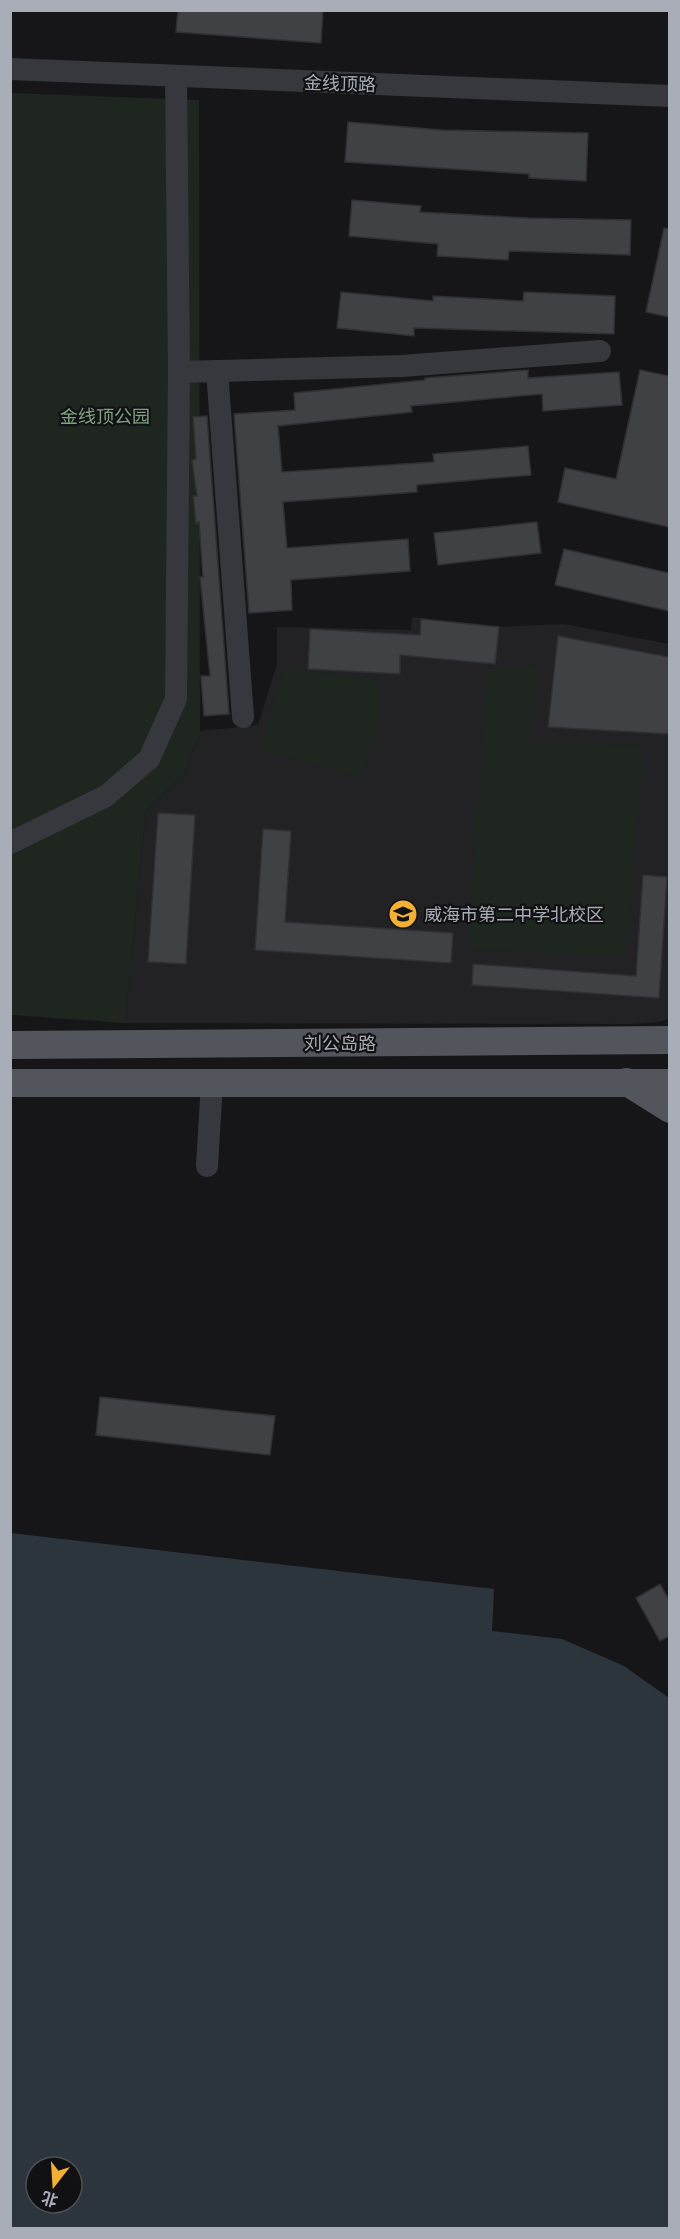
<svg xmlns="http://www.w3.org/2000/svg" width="680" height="2239" viewBox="0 0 680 2239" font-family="Manrope,'Noto Sans SC',sans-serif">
<rect width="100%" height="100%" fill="#161618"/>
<path fill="#222225" d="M412 617 499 627 564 624 669 644V1018L660 1022 633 1024 125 1023 146 810 183 776 200 731 258 725 277 664V627L411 630Z"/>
<path fill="#1e261f" d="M10 93 199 100 200 731 183 776 146 810 125 1023 11 1015Z
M538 666 527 742 644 746 625 957 468 949 487 670Z
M287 669 376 678C390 707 369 748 361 778L260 750 281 676Z"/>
<path fill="#2c353c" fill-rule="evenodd" d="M11 1533 494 1589 492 1631 562 1639 624 1666 669 1698V2228H11ZM36 2167H72V2203H36Z"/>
<path fill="#404145" stroke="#303034" stroke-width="1.5" d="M178 10H323L321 43 176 32Z
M348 122 441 130 588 133 586 181 529 178V174L345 162Z
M352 200 421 206 420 212 528 218 631 220 630 255 509 251 508 260 437 256 438 244 349 236Z
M664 228 669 229V317L646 312Z
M341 292 433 301V296L523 301 524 292 615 296 614 334 414 328V336L337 328Z
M528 370V378L619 372 622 405 543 411 542 394 411 406 412 412 278 426 282 472 434 462 433 454 528 446 531 475 417 485V492L283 502 287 548 408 539 410 571 291 580 292 610 249 613 234 414 295 410 294 393 425 380V378Z
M640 370 669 376V527L558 502 565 468 616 479Z
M207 416 229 714 204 716 201 676H210L200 577H203L199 522 196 523 193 496H197L192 460 196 459 193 417Z
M537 522 541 553 438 565 434 533Z
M564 549 669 573V611L555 585Z
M421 619 499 627 495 664 400 655V674L308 669 310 629 420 635Z
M558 636 669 657V734L548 727Z
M158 813 195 815 186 964 148 962Z
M263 829 291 831 285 922 453 933 451 963 255 950Z
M643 875 667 877 659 998 472 985 473 964 636 976Z
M100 1397 275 1416 270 1455 96 1435Z
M660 1584 669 1600V1636L660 1641 636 1598Z"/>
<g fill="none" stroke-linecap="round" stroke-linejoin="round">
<path stroke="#37383d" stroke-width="22" d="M10 69 670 96
M217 371 243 717
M179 372 402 366 600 351
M10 843 106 796 149 759 176 699 179 372 176 76
M207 1166 212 1082"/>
<path stroke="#53555c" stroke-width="28" d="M10 1045 670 1040
M627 1082 670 1109
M10 1083H670"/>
</g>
<defs>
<g id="school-disc" transform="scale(1.5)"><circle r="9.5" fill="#f2b134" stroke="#111113"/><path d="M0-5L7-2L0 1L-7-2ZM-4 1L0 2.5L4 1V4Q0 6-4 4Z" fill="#111"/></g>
</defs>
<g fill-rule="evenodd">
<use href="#school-disc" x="403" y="914"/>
</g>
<g text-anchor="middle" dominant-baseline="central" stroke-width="4.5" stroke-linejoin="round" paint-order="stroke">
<g font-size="18" fill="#a8adb8" stroke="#111113">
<text transform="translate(340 83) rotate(2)">金线顶路</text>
<text x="340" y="1043">刘公岛路</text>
</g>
<g font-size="18" fill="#7fa381" stroke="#111113">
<text x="105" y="416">金线顶公园</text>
</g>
<g font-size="18" fill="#a8adb8" stroke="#111113" text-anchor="start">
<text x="424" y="914">威海市第二中学北校区</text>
</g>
</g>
<rect width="680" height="2239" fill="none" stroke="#a8adb8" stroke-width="24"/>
<g transform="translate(54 2185) rotate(197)"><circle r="28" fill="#111113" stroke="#4d4f55" stroke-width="1.5"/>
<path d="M0-4.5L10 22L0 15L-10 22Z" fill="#f2b134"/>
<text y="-9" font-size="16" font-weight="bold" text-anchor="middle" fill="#a8adb8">北</text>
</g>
</svg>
